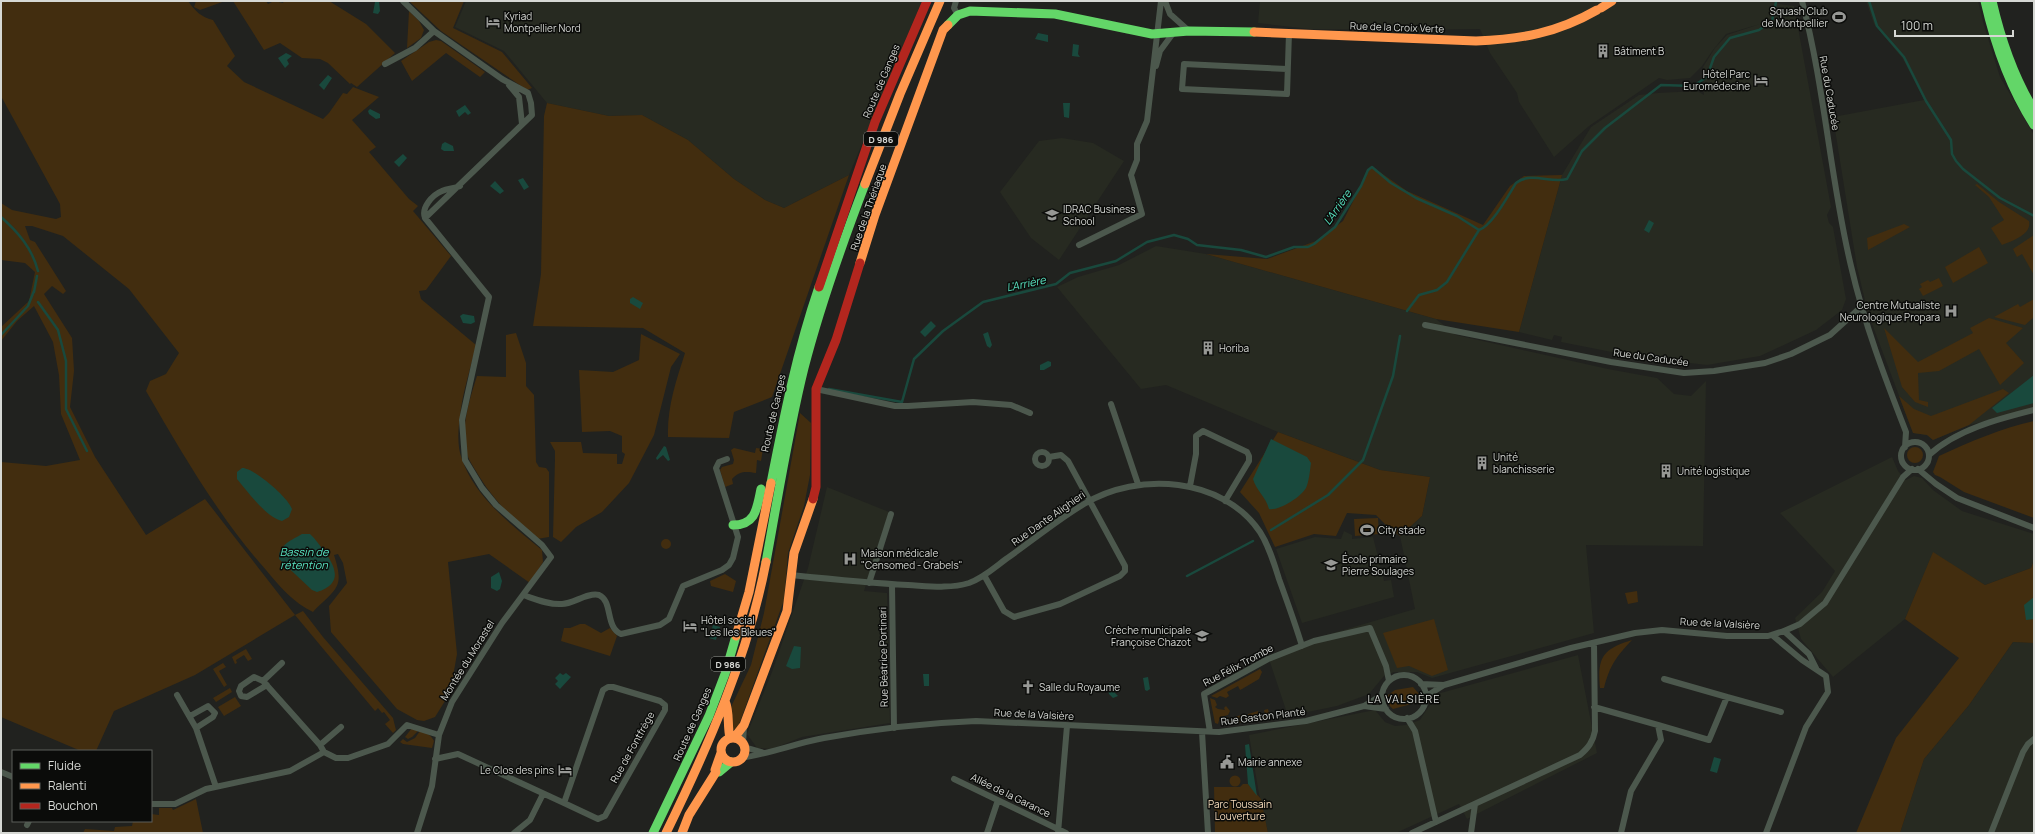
<svg xmlns="http://www.w3.org/2000/svg" width="2035" height="834" viewBox="0 0 2035 834" font-family="Manrope,sans-serif">
<rect width="100%" height="100%" fill="#21221f"/>
<path fill="#272a21" d="M466 1H922L849 175 784 208 765 200 734 179 688 140 642 115 609 116 547 103 504 51 455 27Z
M1260 1H1773L1779 4 1794 6 1831 207 1827 215 1829 223 1833 227 1846 299 1842 310 1816 330 1760 356 1707 365 1637 357 1561 342 1562 337 1554 335 1552 340 1519 332 1562 175 1591 127 1639 95 1658 93 1697 91 1704 95 1703 67 1715 48 1727 35 1760 24 1726 34 1713 50 1702 66 1690 78 1667 80 1659 78 1589 126 1554 157 1519 102 1517 93 1490 53 1480 29 1403 30 1310 29 1258 23Z
M1866 1H1978L1983 22 2000 77 2034 135V213L2032 216H2034V410L1969 425 1933 440 1927 435 1913 433 1868 313 1857 267 1833 117 1924 100 1903 59 1874 24Z
M1062 138 1093 143 1124 161 1059 260 1031 238 1000 192 1039 141Z
M1156 246 1206 254 1436 319 1456 335 1608 369 1657 378 1674 394 1691 396 1706 381 1703 546 1586 545 1594 633 1432 678 1417 672H1394L1384 676 1369 694 1337 706 1288 716 1268 656 1313 639 1415 609 1400 536 1422 516 1430 477 1380 470 1278 432 1166 385 1141 389 1057 287 1078 277 1119 265Z
M1892 457 1898 471 1906 480 1914 476 1922 478 1933 490 1962 511 2034 534V560L2031 568 1985 585 1933 553 1905 619 1833 677 1801 639 1795 618 1822 592 1835 571 1780 513Z
M827 487 889 512 864 591 887 593 890 723 802 737 772 749 757 748 747 734 772 672 808 568Z
M1344 531 1352 535V539L1373 537 1384 581 1391 580 1394 597 1302 623 1276 549 1315 537 1341 539Z
M2013 642 2034 643V833H1900L1924 759 1969 705Z
M1578 655 1597 753 1467 819 1459 804 1396 833H1268L1259 794 1249 735 1375 710 1385 722 1395 726 1406 725 1420 720 1437 694Z"/>
<path fill="#422d0f" d="M1 1H188C195 11 201 17 213 20L235 56 227 66 244 82 323 119 329 113 343 93 347 94 353 87 379 97 352 120 376 147 369 152 409 199 418 206 413 211 451 256 426 290 419 291 421 299 476 345C471 368 462 393 460 417 458 430 457 447 462 459 475 498 512 525 542 550L543 562 530 583 489 554 448 562 457 654 450 693 435 717 424 721 417 720 397 709 331 632 329 606 347 583 343 563 338 554 334 555C345 589 336 588 313 612 294 603 279 586 266 570 218 516 182 453 146 391L150 381 166 374 179 353 129 289 63 236 32 226H25L30 240 35 242 66 291 63 294 52 286 44 294 72 338 74 371 70 407 95 457 146 535 205 499 295 615 303 611 323 637 393 718 396 730 393 733 385 724 390 720 384 712 382 713 378 708 375 711 295 615 195 675 114 711 96 751H81L1 717V462L46 466 80 460 61 414 59 375 53 342 34 306 17 321 1 341V327L29 301 35 272 25 263 1 260V203L12 210 56 219 61 217 60 204 1 96Z
M196 1H225L200 10 194 7Z
M233 1H266L268 4 274 1 283 3 284 1H329L366 24 395 53 357 87 351 83 350 84 328 63 320 59 302 58 280 43 264 50Z
M409 1H464L453 28 502 52 532 88 527 90 441 31Z
M409 11 419 21 424 30 421 38 407 48Z
M436 40 441 41 485 72 480 77 446 53 412 81 401 61 429 42Z
M547 103 609 116 642 115 688 140 734 179 765 200 784 208 849 175 772 397 734 412 729 438 668 437C667 407 676 381 685 353L643 328 533 326 541 274 544 116Z
M1371 166 1407 191 1483 225 1510 186 1524 176 1562 175 1519 332 1436 319 1206 254 1267 259 1316 241 1343 221Z
M1977 184 1999 202 2029 221C2032 235 2011 241 2002 245L1991 228 2004 220 1989 197 1975 185Z
M1904 224 1910 227 1868 250 1867 238Z
M2034 235V275L2022 254 2017 257 2013 249Z
M1979 247 1988 263 1953 283 1945 267Z
M1939 278 1943 286 1923 296 1919 289 1922 287 1920 284 1928 280 1930 282Z
M2034 299V317L2025 325 1994 317 2018 304 2020 307Z
M1989 318 2023 328 2006 343 2024 363 2000 385 1979 349 1939 371 1918 373 1919 400 1928 402V407L1915 402 1902 387 1884 328 1918 362 1973 333 1970 328Z
M516 333 526 363V386L534 395 536 462 539 467 546 468 549 472V537L537 539C512 518 493 500 476 471 471 463 466 455 465 446 462 423 470 398 477 376L506 377V335Z
M641 334 680 354 671 367 654 435 629 483 602 512 576 527 561 542 553 537 555 459V451L550 442H581L583 453 617 454V464H622L625 454 622 452V436L610 431 582 432 579 370 613 372 639 360Z
M2003 389 2009 393 1969 425 1933 440 1927 435 1913 433 1899 396 1914 409 1931 416Z
M800 413 811 423 810 475 804 506 788 553 784 600 737 730 732 729 731 707 751 665 764 613Z
M2034 421V518L1964 492 1940 477 1935 475 1933 472 1939 456C1970 442 2001 428 2034 421Z
M1278 432 1380 470 1430 477 1422 516 1400 536 1390 529 1376 515 1347 513 1336 536 1314 534 1275 547 1259 513 1240 492Z
M1907 455a8 8 0 1 1 16 0a8 8 0 1 1-16 0Z
M734 448 755 453 756 448 763 449 761 461 757 460 756 473C746 471 739 471 732 479L733 484 725 487 720 470 722 467 733 464 734 460 731 450Z
M1378 518 1379 534 1355 536 1354 519Z
M661 544a5 5 0 1 1 10 0a5 5 0 1 1-10 0Z
M1933 552 1985 585 2031 568 2034 560V643L2013 642 1969 705 1924 759 1900 833H1856L1896 738 1959 658 1905 619Z
M725 574 736 581 733 592 711 586 710 581Z
M1637 591 1638 602 1628 604 1625 593Z
M1434 619 1448 670 1432 676 1409 666 1397 668 1383 633Z
M580 624H585L601 633 610 628 617 636 610 656 561 641 564 628H570Z
M1632 640C1616 657 1610 665 1604 688H1600C1597 657 1603 649 1632 640Z
M246 649 252 659 248 661 244 655 236 660 237 663 235 664 232 657Z
M223 663 226 667 219 671 227 685 224 687 213 669Z
M1260 669 1262 672 1259 679 1242 689 1240 690 1238 686 1227 692 1229 696 1226 698 1220 696 1217 698 1211 696Z
M1413 687 1419 694 1415 703 1393 709C1388 705 1387 701 1388 695L1395 690Z
M230 688 232 692 216 702 213 698Z
M235 697 241 706 224 716 218 707Z
M1210 698 1215 700 1217 705 1215 707 1218 709 1225 710 1224 708 1226 706 1230 711 1228 715 1220 717 1218 724 1215 723Z
M1268 709 1270 718 1258 721 1222 724 1220 722 1221 719 1228 717 1229 719 1241 715 1242 719 1248 718V714L1258 711 1259 716 1265 715 1264 710Z
M412 728 418 731 412 737 408 739 405 737Z
M420 731C427 733 431 735 434 741L432 748 403 744 400 742 403 739 407 742 415 738Z
M1229.5 781a5.5 5.5 0 1 1 11 0a5.5 5.5 0 1 1-11 0Z
M1243 784H1248L1261 799 1268 833H1215L1214 787H1240Z
M196 799 203 833H83L85 829 114 831 115 827 132 826 133 821H151V814L159 815V808H172L173 810Z"/>
<path fill="#19493d" d="M379 1 380 11 378 14 373 13 375 2Z
M1038 33 1048 35V42L1035 39Z
M1073 44 1079 45 1078 54 1080 57 1072 56Z
M286 53 292 56 287 60 289 64 285 68 278 58Z
M328 75 332 78 324 90 319 85Z
M1063 103H1070L1069 118 1064 117Z
M465 105 471 113 468 115 465 112 459 117 456 111Z
M370 109 380 114V118L376 119 369 114 368 111Z
M445 142 453 146 454 151H444L441 149 442 144Z
M403 154 407 158 399 167 394 162Z
M523 178 529 187 524 190 518 180Z
M495 181 504 191 500 194 490 186Z
M1649 220 1654 223 1649 233 1644 230Z
M633 297 643 303 640 309 630 303V299Z
M463 314 474 316 475 322 471 324 463 323 460 316Z
M931 321 936 326 925 337 920 332Z
M988 332 992 345 990 348 987 346 983 334Z
M1048 361 1051 362V366L1044 370H1040V365Z
M2034 375V403L1997 413 1992 408Z
M1271 439 1307 457 1311 463C1310 470 1309 482 1306 488 1301 497 1279 511 1269 509 1266 497 1256 490 1253 479Z
M664 446 666 447 670 460 668 461 663 455 657 460 656 458Z
M242 468C253 467 289 498 292 509L289 517 282 521C267 518 247 491 237 479V472Z
M302 534H310L314 538C327 555 352 581 317 592L312 590 279 559C278 545 292 540 302 534Z
M499 572 502 581 500 589 497 591 491 588V577Z
M2034 597V619L2026 620 2024 605Z
M713 625 720 627 716 640 709 638Z
M794 646 801 647 800 668 792 669 786 666Z
M560 673 563 675 566 673 571 677 560 689 555 684 558 681 555 678Z
M923 674H929V686H924Z
M1148 677 1150 689 1147 691 1145 690 1143 678Z
M1114 686V692L1118 696 1113 698 1109 694 1108 689Z
M1249 744 1257 796 1248 784 1245 745Z
M1714 757 1721 759 1717 773 1710 771Z"/>
<g fill="none" stroke-linecap="round" stroke-linejoin="round">
<path stroke="#19493d" stroke-width="2.5" d="M1869 1 1877 26 1904 57 1926 101 1951 140 1952 154 1956 161 1963 169 2000 198 2034 216
M1 217C18 232 32 248 38 271
M1479 230C1492 226 1509 194 1516 183 1531 171 1551 184 1567 179L1582 151 1605 128 1661 85 1693 86 1704 79 1708 74 1714 57 1730 38 1759 30 1772 21 1776 2
M34 292 37 276
M38 302 58 330 66 361V409L87 451
M1407 311 1419 295 1437 290 1447 282 1479 230
M1 335 28 306 34 291
M829 389 902 402 914 359 943 331 983 302 1056 284 1070 273 1116 261 1147 242 1174 235 1188 239 1197 245 1241 250 1266 257 1294 247H1308L1314 244 1335 227 1361 186 1368 170 1372 167 1391 183 1416 198 1457 216 1479 230
M1271 530 1328 495 1363 460 1393 376 1400 336
M1187 576 1253 541"/>
<path stroke="#4c584d" stroke-width="6" d="M403 1 434 31 502 79 528 93 531 103 532 115 425 218
M956 1 954 8 958 15
M1165 1 1170 14 1189 31
M1802 1C1825 88 1830 179 1851 266 1864 323 1885 378 1906 432L1905 447
M385 64 415 48 434 31
M1156 66 1160 51 1174 32
M1287 69 1184 64 1182 89 1287 94 1289 33
M509 85 519 97 522 124
M1079 245 1142 214 1131 175 1137 160V144L1147 121 1161 1
M1425 325 1611 362 1684 373 1714 371 1765 363 1791 354 1830 335 1861 307
M816 389 895 406H908L973 402 1011 405 1030 413
M1111 404 1138 484
M1901 456a14 14 0 1 1 28 0a14 14 0 1 1-28 0Z
M1035 459a7 7 0 1 1 14 0a7 7 0 1 1-14 0Z
M1929 455C1956 430 1998 419 2034 410
M1918 469 1936 484 1957 498 2034 528
M1190 486 1196 454V436L1203 431 1247 452 1249 456V461L1225 501
M791 575C830 579 869 583 908 585 928 586 949 589 969 583 983 578 994 568 1006 559 1032 541 1057 520 1084 504 1138 471 1223 477 1260 532 1269 546 1274 563 1279 579 1287 601 1295 623 1302 646
M984 575 1004 611 1014 617 1060 604 1120 576 1125 571V566L1068 461 1061 455 1049 457
M869 583 891 514
M892 585 894 728
M523 595C535 599 549 605 562 604 573 604 588 592 599 595 613 601 605 627 621 634L660 625 669 619 683 586 722 570 729 565 733 558 738 537 716 468 719 462 727 459
M1784 631 1809 654 1816 668
M1382 697a22 22 0 1 1 44 0a22 22 0 1 1-44 0Z
M263 681 282 663
M1421 684 1444 685 1571 648 1635 633 1662 630 1727 636H1768L1784 631 1800 624 1825 603 1903 477 1912 469
M267 685 247 697 241 696 239 691 241 686 254 677 263 681 320 745 324 752
M177 695 196 728 216 787
M1425 697 1444 685
M1727 697 1781 712
M1364 706 1386 709
M1594 707 1658 725 1661 740 1631 791 1621 833
M190 716 208 706 215 713 213 717 196 728
M1407 718 1415 731 1436 822
M1658 725 1709 740 1727 697 1664 679
M1202 732 1208 833
M1210 732 1204 694 1268 659 1314 641 1370 628 1386 666 1389 681
M743 744 744 726
M320 745 341 727
M744 747 764 753
M741 758C769 754 796 743 824 738 874 729 925 723 976 721L1219 732 1306 721 1364 706 1382 695
M435 759 458 754 564 803 603 690 608 687H613L660 701 665 705V710L605 816 598 819 564 803
M1 772 13 777
M954 779 1066 833
M151 804H175L206 789 290 771 324 752 336 758H348L388 744 407 725 439 735
M27 825 29 821
M417 833 432 786 439 735 452 702 502 623 551 557 542 545 496 505 482 488 465 460 462 420 489 297 425 218C421 208 432 195 442 191 448 188 454 189 460 186
M514 833 530 820 543 794
M987 833 998 800
M1058 833 1067 726
M1412 833 1580 755C1588 748 1593 742 1595 731L1594 643
M1471 833 1475 804
M1766 833 1806 727 1828 692 1826 676 1802 660 1772 635
M1991 833 2023 752 2028 744 2034 739"/>
<path stroke="#63d668" stroke-width="9" d="M1985 1C1995 45 2009 86 2034 125
M1992 1C2001 40 2013 76 2034 110
M948 25 958 15 970 11 1055 14 1152 34 1189 31 1254 32
M771 483C784 417 797 351 819 287
M733 525C756 525 757 508 761 489
M766 562C778 497 788 432 804 368 820 306 842 244 865 184
M716 772H719L731 762
M653 833 709 716 725 674 736 636"/>
<path stroke="#ff974d" stroke-width="9" d="M1601 8 1612 1
M1254 32 1476 41C1522 39 1557 33 1597 10
M865 184 900 94 940 1
M860 263 875 215 943 30 948 25
M736 636 749 592 771 483
M725 701C730 713 727 725 730 738
M734 738 744 725 787 611 794 553 813 499
M721 750a12 12 0 1 1 24 0a12 12 0 1 1-24 0Z
M666 833C708 747 748 656 766 562
M682 833 689 815 716 772 715 770 721 753"/>
<path stroke="#b3261e" stroke-width="9" d="M819 287 875 122 927 1
M813 499 816 487V389L836 340 860 263"/>
</g>
<defs>
<g id="stadium-bare" transform="scale(1.08)"><path d="M0-5a6.5 5 0 1 0 0 10a6.5 5 0 1 0 0-10ZM-3.5-1.8h7v3.6h-7Z" fill="#979895" stroke="#0b0c0a" stroke-width="2.5" paint-order="stroke"/></g>
<g id="hotel-bare" transform="scale(1.08)"><path d="M-6-4.5h1.5V1H6V5H4.5V3h-9V5H-6ZM-4 0a1.8 1.8 0 1 1 3.6 0ZM.5 0V-2.5h3Q6-2.5 6 0Z" fill="#979895" stroke="#0b0c0a" stroke-width="2.5" paint-order="stroke"/></g>
<g id="building-bare" transform="scale(1.08)"><path d="M-4-6H4V6H1V3H-1V6H-4ZM-2.5-4.3h1.7v1.8h-1.7ZM.8-4.3h1.7v1.8H.8ZM-2.5-1h1.7V.8h-1.7ZM.8-1h1.7V.8H.8Z" fill="#979895" stroke="#0b0c0a" stroke-width="2.5" paint-order="stroke"/></g>
<g id="university-bare" transform="scale(1.08)"><path d="M0-5L7-2L0 1L-7-2ZM-4 1L0 2.5L4 1V4Q0 6-4 4Z" fill="#979895" stroke="#0b0c0a" stroke-width="2.5" paint-order="stroke"/></g>
<g id="hospital-bare" transform="scale(1.08)"><path d="M-5-5h3v3.5h4V-5h3V5h-3V1.5h-4V5h-3Z" fill="#979895" stroke="#0b0c0a" stroke-width="2.5" paint-order="stroke"/></g>
<g id="school-bare" transform="scale(1.08)"><path d="M0-5L7-2L0 1L-7-2ZM-4 1L0 2.5L4 1V4Q0 6-4 4Z" fill="#979895" stroke="#0b0c0a" stroke-width="2.5" paint-order="stroke"/></g>
<g id="church-bare" transform="scale(1.08)"><path d="M-1.2-6h2.4v3.5h3.3v2.4h-3.3V6h-2.4V-.1h-3.3v-2.4h3.3Z" fill="#979895" stroke="#0b0c0a" stroke-width="2.5" paint-order="stroke"/></g>
<g id="civic-bare" transform="scale(1.08)"><path d="M-.6-6.5H3V-4.5H.6V-3L4-1V1h2V6H-6V1h2V-1L-.6-3ZM-1.2 2.5V6h2.4V2.5Z" fill="#979895" stroke="#0b0c0a" stroke-width="2.5" paint-order="stroke"/></g>
</defs>
<g fill-rule="evenodd">
<use href="#stadium-bare" x="1839" y="17"/>
<use href="#hotel-bare" x="493" y="22"/>
<use href="#building-bare" x="1603" y="51"/>
<use href="#hotel-bare" x="1761" y="80"/>
<use href="#university-bare" x="1052" y="215"/>
<use href="#hospital-bare" x="1951" y="311"/>
<use href="#building-bare" x="1208" y="348"/>
<use href="#building-bare" x="1482" y="463"/>
<use href="#building-bare" x="1666" y="471"/>
<use href="#stadium-bare" x="1367" y="530"/>
<use href="#hospital-bare" x="850" y="559"/>
<use href="#school-bare" x="1331" y="565"/>
<use href="#hotel-bare" x="690" y="626"/>
<use href="#school-bare" x="1202" y="636"/>
<use href="#church-bare" x="1028" y="687"/>
<use href="#civic-bare" x="1227" y="762"/>
<use href="#hotel-bare" x="565" y="770"/>
</g>
<g text-anchor="middle" dominant-baseline="central" stroke-width="3" stroke-linejoin="round" paint-order="stroke">
<g fill="#0b0c0a" stroke="#999b97" stroke-width="1">
<rect x="864" y="132" width="34" height="14" rx="3"/>
<rect x="711" y="657" width="34" height="14" rx="3"/>
</g>
<g font-size="9" font-weight="bold" fill="#d6d8d4">
<text x="881" y="139">D 986</text>
<text x="728" y="664">D 986</text>
</g>
<g font-size="10" fill="#d6d8d4" stroke="#0b0c0a" text-anchor="start">
<text x="1828" y="11" text-anchor="end">Squash Club<tspan x="1828" dy="12">de Montpellier</tspan></text>
<text x="504" y="16">Kyriad<tspan x="504" dy="12">Montpellier Nord</tspan></text>
<text x="1614" y="51">Bâtiment B</text>
<text x="1750" y="74" text-anchor="end">Hôtel Parc<tspan x="1750" dy="12">Euromédecine</tspan></text>
<text x="1063" y="209">IDRAC Business<tspan x="1063" dy="12">School</tspan></text>
<text x="1940" y="305" text-anchor="end">Centre Mutualiste<tspan x="1940" dy="12">Neurologique Propara</tspan></text>
<text x="1219" y="348">Horiba</text>
<text x="1493" y="457">Unité<tspan x="1493" dy="12">blanchisserie</tspan></text>
<text x="1677" y="471">Unité logistique</text>
<text x="1378" y="530">City stade</text>
<text x="861" y="553">Maison médicale<tspan x="861" dy="12">"Censomed - Grabels"</tspan></text>
<text x="1342" y="559">École primaire<tspan x="1342" dy="12">Pierre Soulages</tspan></text>
<text x="701" y="620">Hôtel social<tspan x="701" dy="12">"Les Iles Bleues"</tspan></text>
<text x="1191" y="630" text-anchor="end">Crèche municipale<tspan x="1191" dy="12">Françoise Chazot</tspan></text>
<text x="1039" y="687">Salle du Royaume</text>
<text x="1238" y="762">Mairie annexe</text>
<text x="554" y="770" text-anchor="end">Le Clos des pins</text>
</g>
<g font-size="10" fill="#d6d8d4" stroke="#0b0c0a">
<text transform="translate(1397 27) rotate(2)">Rue de la Croix Verte</text>
<text transform="translate(881 81) rotate(-67)">Route de Ganges</text>
<text transform="translate(1830 93) rotate(80)">Rue du Caducée</text>
<text transform="translate(868 207) rotate(-71)">Rue de la Thériaque</text>
<text transform="translate(1651 357) rotate(8)">Rue du Caducée</text>
<text transform="translate(773 413) rotate(-77)">Route de Ganges</text>
<text transform="translate(1048 518) rotate(-35)">Rue Dante Alighieri</text>
<text transform="translate(1720 623) rotate(3)">Rue de la Valsière</text>
<text transform="translate(883 657) rotate(-91)">Rue Béatrice Portinari</text>
<text transform="translate(467 660) rotate(-58)">Montée du Morastel</text>
<text transform="translate(1238 665) rotate(-28)">Rue Félix Trombe</text>
<text transform="translate(1034 714) rotate(3)">Rue de la Valsière</text>
<text transform="translate(1263 716) rotate(-7)">Rue Gaston Planté</text>
<text transform="translate(692 724) rotate(-66)">Route de Ganges</text>
<text transform="translate(632 747) rotate(-61)">Rue de Fontfrège</text>
<text transform="translate(1011 795) rotate(26)">Allée de la Garance</text>
</g>
<g font-size="10" fill="#f8ddbd" stroke="#0b0c0a">
<text x="1240" y="804">Parc Toussain<tspan x="1240" dy="12">Louverture</tspan></text>
</g>
<g font-size="11" font-style="italic" fill="#59e4c2" stroke="#0b0c0a">
<text transform="translate(1337 207) rotate(-55)">L'Arrière</text>
<text transform="translate(1026 283) rotate(-12)">L'Arrière</text>
<text x="304" y="551">Bassin de<tspan x="304" dy="13">rétention</tspan></text>
</g>
<g font-size="11" letter-spacing="1" fill="#d6d8d4" stroke="#0b0c0a">
<text x="1404" y="698">LA VALSIÈRE</text>
</g>
</g>
<rect width="2035" height="834" fill="none" stroke="#d6d8d4" stroke-width="4"/>
<rect x="12" y="750" width="140" height="72" fill="#0b0c0a" stroke="#5c5e5b"/>
<rect x="20" y="763" width="20" height="6" fill="#63d668" stroke="#5c5e5b"/>
<text x="48" y="770" font-size="12" fill="#d6d8d4">Fluide</text>
<rect x="20" y="783" width="20" height="6" fill="#ff974d" stroke="#5c5e5b"/>
<text x="48" y="790" font-size="12" fill="#d6d8d4">Ralenti</text>
<rect x="20" y="803" width="20" height="6" fill="#b3261e" stroke="#5c5e5b"/>
<text x="48" y="810" font-size="12" fill="#d6d8d4">Bouchon</text>
<path d="M1895 30v6h118v-6" fill="none" stroke="#d6d8d4" stroke-width="2"/>
<text x="1901" y="30" font-size="12" fill="#d6d8d4" stroke="#0b0c0a" stroke-width="3" paint-order="stroke">100 m</text>
</svg>
